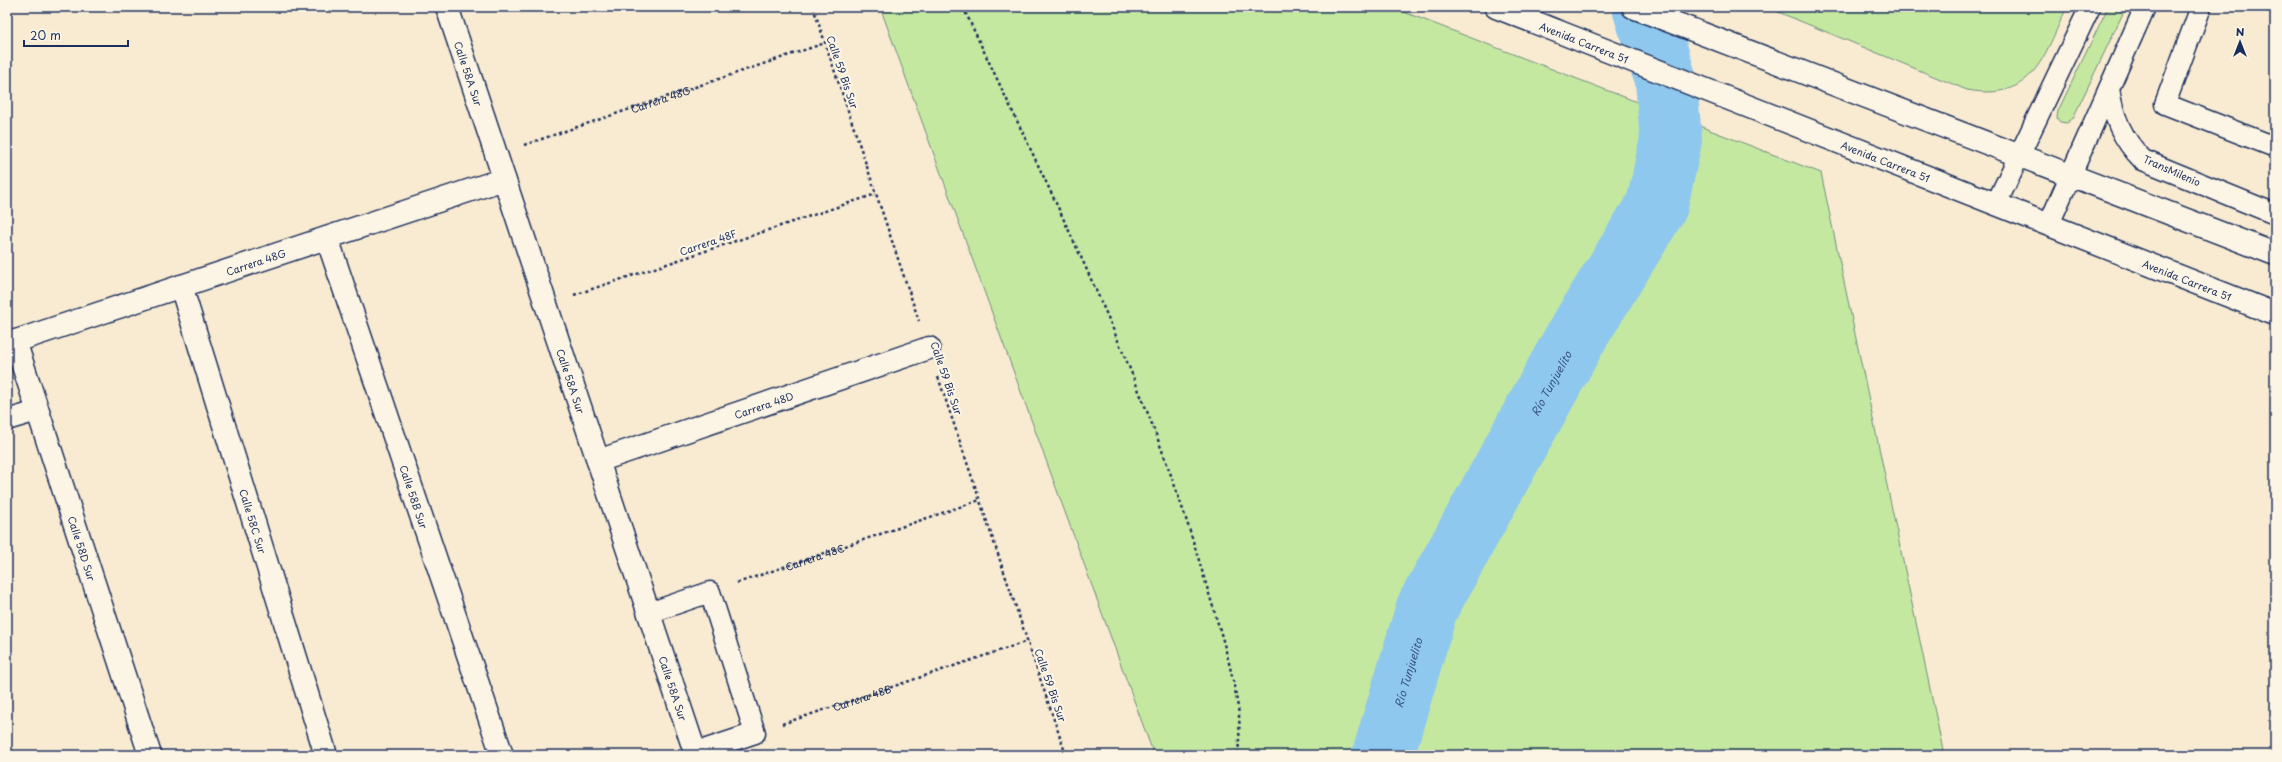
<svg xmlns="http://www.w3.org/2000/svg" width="2282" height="762" viewBox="0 0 2282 762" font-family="'Playpen Sans',sans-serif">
<rect width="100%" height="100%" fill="#f8ebd1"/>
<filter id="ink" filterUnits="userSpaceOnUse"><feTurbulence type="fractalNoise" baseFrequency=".025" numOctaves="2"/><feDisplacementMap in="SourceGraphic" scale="8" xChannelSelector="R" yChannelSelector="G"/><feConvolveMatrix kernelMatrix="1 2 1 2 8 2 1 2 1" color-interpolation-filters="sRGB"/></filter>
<g filter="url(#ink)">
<path fill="#c5e8a1" stroke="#708c80" d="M880 7H1391L1821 173 1944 755H1154Z
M1766 7H2067C2043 57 2034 102 1967 90Z
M2108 7H2126L2073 118 2067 123 2060 122 2057 118 2058 111Z"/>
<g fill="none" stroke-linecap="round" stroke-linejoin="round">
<path stroke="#8fc8ee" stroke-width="62" id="s1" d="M1383 755 1427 608 1576 337 1657 205 1671 140 1666 81 1643 7"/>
<g stroke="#1b2f5e" stroke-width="23">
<path id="service" d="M2201 7 2165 104 2275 147
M2109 88C2113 117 2122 139 2143 160L2275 214
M1996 204 2090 7
M2049 224 2145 7
M7 420 37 411
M649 613 710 592 755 733 695 753"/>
</g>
<g stroke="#1b2f5e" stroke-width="25">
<g id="minor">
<path id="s5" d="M327 238 502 755"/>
<path id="s6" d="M181 286 326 755"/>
<path id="s7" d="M15 341 150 755"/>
<path id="s8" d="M598 461 929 348"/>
</g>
</g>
<g stroke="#1b2f5e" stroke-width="25">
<g id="tertiary">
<path id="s9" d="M447 7 696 755"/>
<path id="s10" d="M7 344 504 179"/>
</g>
</g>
<g stroke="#1b2f5e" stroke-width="25">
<g id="secondary">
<path id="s11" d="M1496 7 2275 314"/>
<path d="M1633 7 2275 254"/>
</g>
</g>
<g stroke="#1b2f5e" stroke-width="2.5" stroke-dasharray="3 3" stroke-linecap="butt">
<path d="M813 7 919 321"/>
<path d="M963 7C1050 193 1146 377 1203 574 1217 621 1233 667 1239 715 1240 728 1239 742 1238 755"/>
<path id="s2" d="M524 145 825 43"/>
<path d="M574 295 876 194"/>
<path d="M938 377 1066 755"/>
<path id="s3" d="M737 583 980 500"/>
<path id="s4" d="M782 724 1028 641"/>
</g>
<use href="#service" stroke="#fcf5e5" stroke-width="20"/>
<use href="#minor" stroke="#fcf5e5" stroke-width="22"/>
<use href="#tertiary" stroke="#fcf5e5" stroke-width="22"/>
<use href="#secondary" stroke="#fcf5e5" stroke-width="22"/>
</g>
</g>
<g text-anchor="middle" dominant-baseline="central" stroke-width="4" stroke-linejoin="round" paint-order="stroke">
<g font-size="10" fill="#1b2f5e" stroke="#fcf5e5">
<text stroke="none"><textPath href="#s11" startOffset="95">Avenida Carrera 51</textPath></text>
<text transform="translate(843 72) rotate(71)">Calle 59 Bis Sur</text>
<text stroke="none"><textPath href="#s9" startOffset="70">Calle 58A Sur</textPath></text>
<text stroke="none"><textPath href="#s2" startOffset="144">Carrera 48G</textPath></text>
<text stroke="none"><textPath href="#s11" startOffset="419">Avenida Carrera 51</textPath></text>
<text transform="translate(2172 170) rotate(24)">TransMilenio</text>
<text transform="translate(708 242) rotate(-19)">Carrera 48F</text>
<text stroke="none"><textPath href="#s10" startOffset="262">Carrera 48G</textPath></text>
<text stroke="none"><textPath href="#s11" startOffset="743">Avenida Carrera 51</textPath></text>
<text transform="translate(947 378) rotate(71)">Calle 59 Bis Sur</text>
<text stroke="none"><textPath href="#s9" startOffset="394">Calle 58A Sur</textPath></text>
<text stroke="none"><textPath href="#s8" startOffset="175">Carrera 48D</textPath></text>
<text stroke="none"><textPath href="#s5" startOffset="273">Calle 58B Sur</textPath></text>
<text stroke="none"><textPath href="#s6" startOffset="246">Calle 58C Sur</textPath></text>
<text stroke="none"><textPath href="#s7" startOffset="218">Calle 58D Sur</textPath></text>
<text stroke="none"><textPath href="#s3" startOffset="82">Carrera 48C</textPath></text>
<text transform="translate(1051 685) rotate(71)">Calle 59 Bis Sur</text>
<text stroke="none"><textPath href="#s9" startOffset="718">Calle 58A Sur</textPath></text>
<text stroke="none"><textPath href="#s4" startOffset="84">Carrera 48B</textPath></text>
</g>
<g font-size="11" font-style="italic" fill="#385582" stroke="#fcf5e5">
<text stroke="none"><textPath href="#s1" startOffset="410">Río Tunjuelito</textPath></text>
<text stroke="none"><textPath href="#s1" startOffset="86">Río Tunjuelito</textPath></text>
</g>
</g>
<rect width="2282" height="762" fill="none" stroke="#fcf5e5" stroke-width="24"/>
<rect x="12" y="12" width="2258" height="738" fill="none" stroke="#1b2f5e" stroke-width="1.5" filter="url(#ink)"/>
<g transform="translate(2240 42)" stroke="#fcf5e5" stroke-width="3" paint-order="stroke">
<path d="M0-3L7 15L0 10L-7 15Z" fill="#1b2f5e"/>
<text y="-6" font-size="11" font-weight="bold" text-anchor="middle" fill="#1b2f5e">N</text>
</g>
<path d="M24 40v6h104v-6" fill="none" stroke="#1b2f5e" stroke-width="2"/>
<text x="30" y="40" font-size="12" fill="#1b2f5e" stroke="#fcf5e5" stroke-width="3" paint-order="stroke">20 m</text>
</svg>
